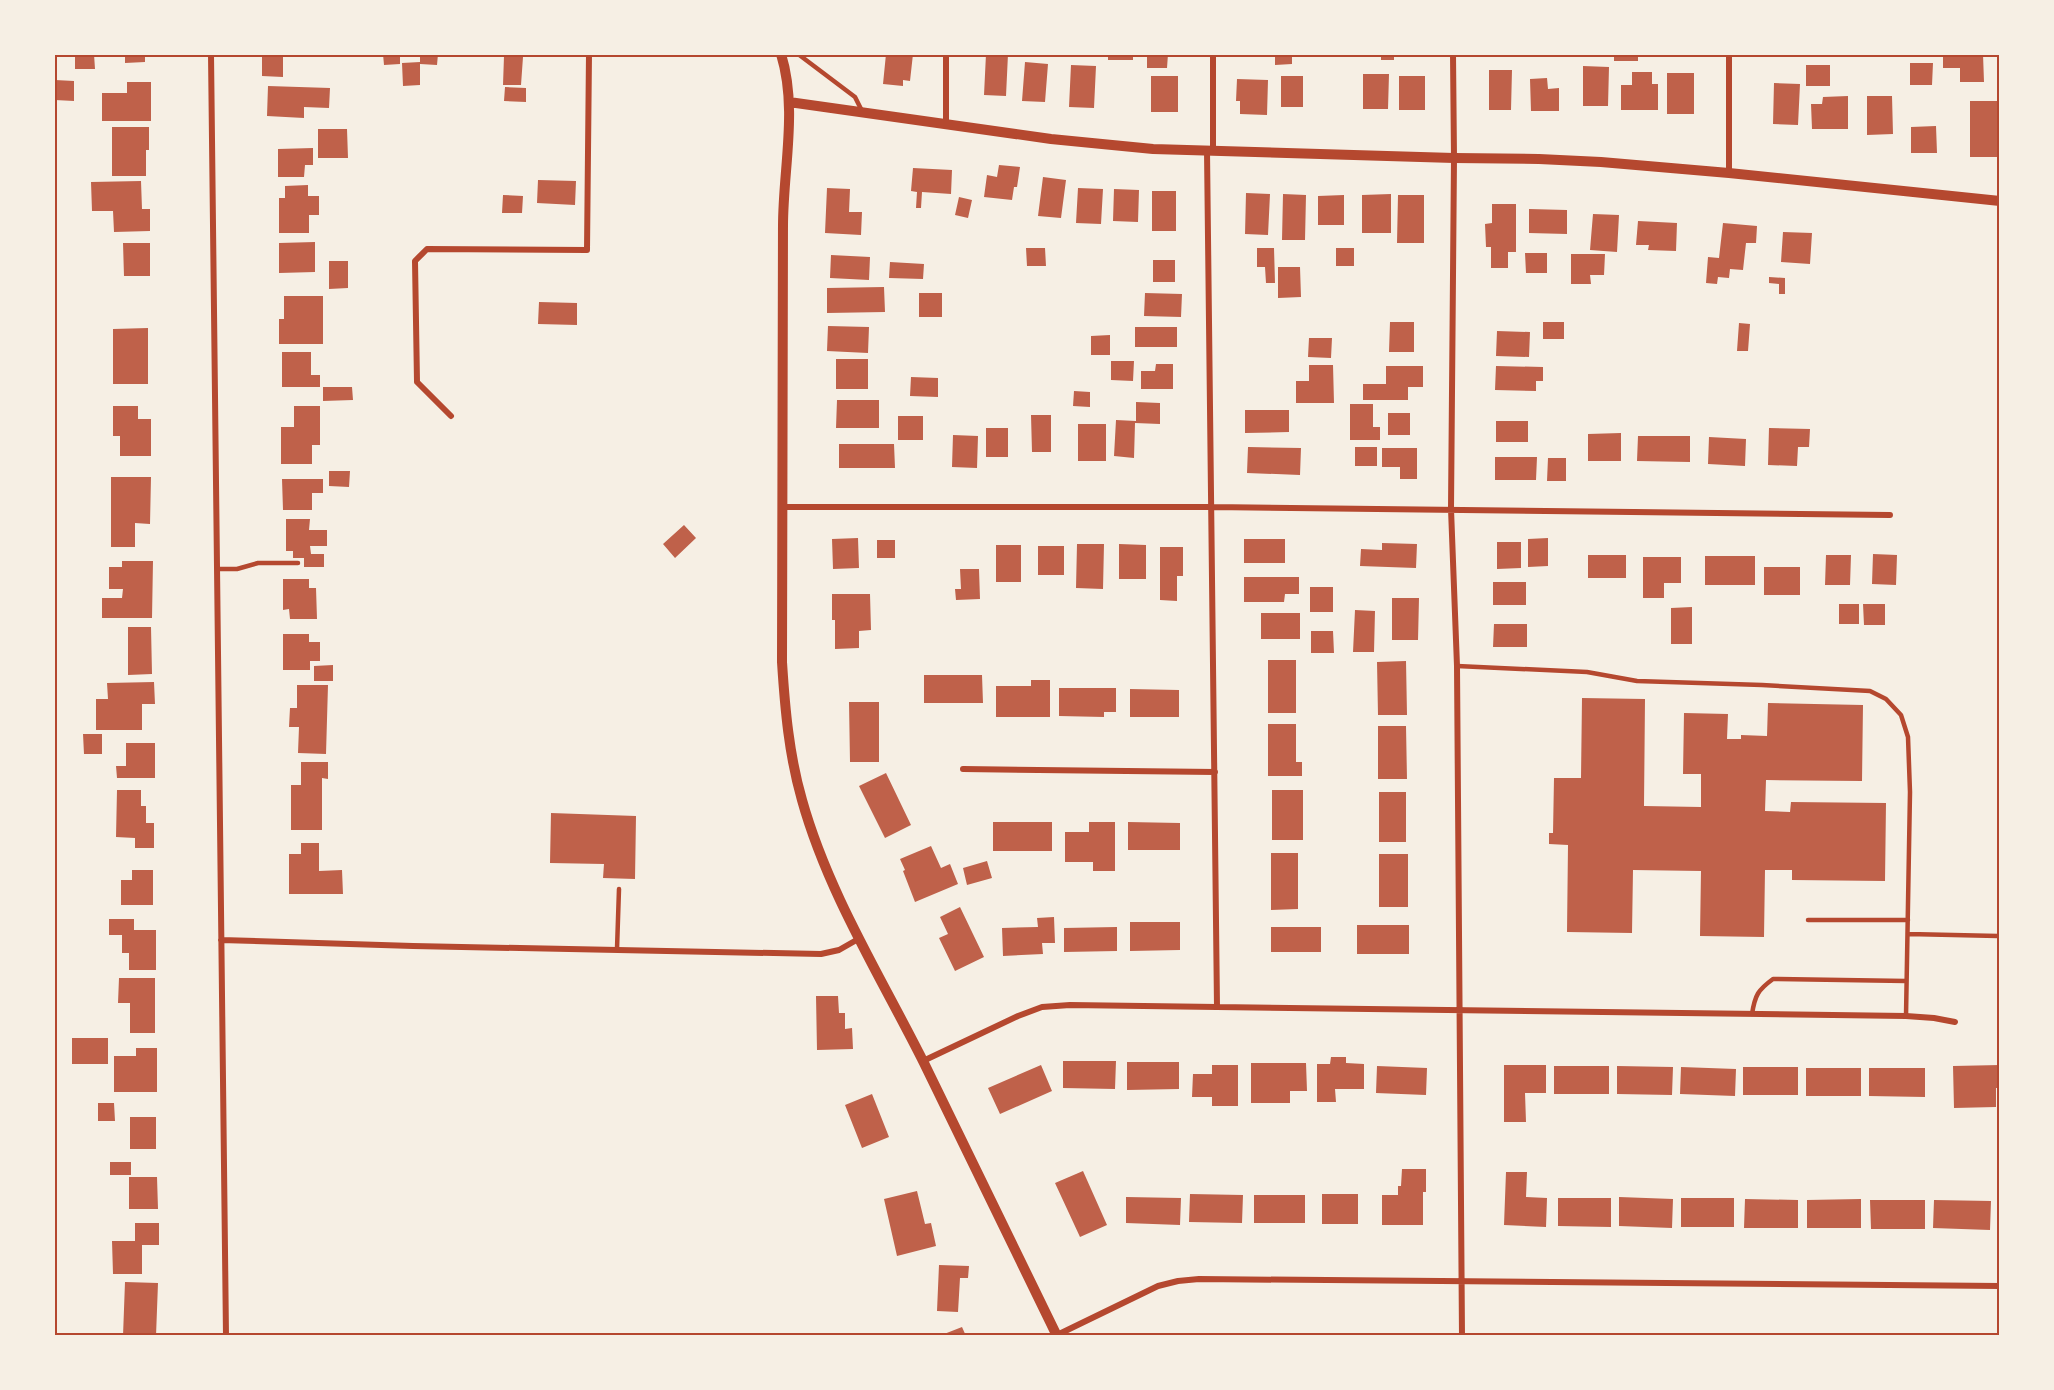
<svg xmlns="http://www.w3.org/2000/svg" width="2054" height="1390" viewBox="0 0 2054 1390" font-family="'Alegreya Sans',sans-serif">
<rect width="100%" height="100%" fill="#f6efe4"/>
<path fill="#bf614a" d="M75 54H94L95 69H75Z
M125 54H145V62L125 63Z
M262 54H283V77L262 76Z
M383 54H400V64L384 65Z
M420 54H438L437 65 420 64V85L403 86 402 63 420 62Z
M886 54H913L910 81 903 80V86L883 84Z
M986 54H1008L1006 96 984 95Z
M1108 54H1133V60H1108Z
M1147 54H1168L1167 68H1147Z
M1275 54H1292V64L1275 65Z
M1381 54H1394V60H1381Z
M1614 54H1638V61H1614Z
M1943 54H1983L1984 82H1960V68H1943Z
M504 56 523 57 521 85H503Z
M1025 62 1048 64 1045 102 1022 101Z
M1910 63H1933L1932 85H1910Z
M1071 65 1096 66 1094 108 1069 107Z
M1806 65H1830V86H1806Z
M1583 66 1609 67 1608 106H1583Z
M1489 70H1512L1511 110H1489Z
M1632 72H1652V84H1658V110H1621V85H1632Z
M1667 73H1694V114H1667Z
M1363 74H1389L1388 109H1363Z
M1151 76H1178V112H1151Z
M1281 76H1303V107H1281Z
M1399 76H1425V110H1399Z
M1547 78 1548 89 1559 88V111H1531L1530 79Z
M1237 79 1268 80 1267 115 1240 114V101H1236Z
M55 80 74 81V101L55 100Z
M127 82H151V121H102V93H127Z
M1774 83 1800 84 1798 125 1773 124Z
M268 86 330 88 329 108 304 107V118L267 116Z
M505 87 526 88V102L504 101Z
M1848 96V129H1812L1811 104H1822L1823 97Z
M1867 96H1892L1893 134 1867 135Z
M1970 101H2000V157H1970Z
M1936 126 1937 153H1911V127Z
M112 127H149V150H146V176H112Z
M318 129H347L348 158H318Z
M313 148V165H305L304 177H278V149Z
M999 165 1020 167 1017 187H1014L1012 200 984 197 987 175 997 177Z
M913 168 952 170 951 194 922 192 921 208H916L917 192 911 191Z
M1043 177 1066 180 1061 218 1038 216Z
M538 180 576 181 575 205 537 203Z
M141 181 142 209H150V231L114 232 113 211H92L91 182Z
M308 185V196H319V215H309V233H279V198H285V186Z
M827 188 850 189 849 212H862L861 235 825 233Z
M1078 188 1103 189 1101 224 1076 223Z
M1114 189 1139 190 1138 222 1113 221Z
M1152 191H1176V231H1152Z
M1246 193 1270 194 1268 235 1245 234Z
M1283 194 1306 195 1305 240H1282Z
M1391 194V233H1362V195Z
M503 195 523 196 522 213H502Z
M1344 195V225H1318V196Z
M1398 195H1424V243H1397Z
M959 197 972 200 968 218 955 215Z
M1492 204H1516V252H1508V268H1491V247H1486L1485 224 1492 223Z
M1529 209 1567 210V234L1529 233Z
M1593 214 1619 215 1617 252 1590 250Z
M1638 221 1677 223 1676 251 1648 250 1649 245H1636Z
M1723 223 1757 226 1756 243H1746L1743 270 1730 269 1729 278 1718 277 1717 284 1706 283 1708 257 1719 258Z
M1783 232 1812 233 1810 264 1781 262Z
M315 242V272L279 273V243Z
M123 243H150V276H124Z
M1026 248H1045L1046 266H1027Z
M1257 248H1274L1275 283H1266L1265 267H1257Z
M1336 248H1354V266H1336Z
M1525 253H1547V273H1526Z
M1571 254H1605L1604 275H1590L1591 284H1571Z
M831 255 870 257 869 280 830 278Z
M1153 260H1175V282H1153Z
M329 261H348V288L329 289Z
M890 262 924 264 923 279 889 278Z
M1278 267H1300L1301 297 1278 298Z
M1769 277 1785 278V294H1779V284L1769 283Z
M884 287 885 312 827 313V288Z
M919 293H942V317H919Z
M1145 293 1182 294 1181 317 1144 316Z
M284 296H323V344H279V319H284Z
M539 302 577 303V325L538 324Z
M1390 322H1414V352H1389Z
M1543 322H1564V339H1543Z
M1739 323 1750 324 1748 351H1737Z
M828 326 869 327 868 353 827 351Z
M1135 327H1177V347H1135Z
M148 328V384H113V329Z
M1497 331 1530 332 1529 357 1496 356Z
M1110 335V355H1091V336Z
M1309 338H1332L1331 358 1308 357Z
M282 352H311V375H320V387H282Z
M836 359H868V389H836Z
M1111 361H1134L1133 381 1111 380Z
M1156 364H1173V389H1141V371H1155Z
M1309 365H1333L1334 403H1296V381H1309Z
M1386 366H1423V387H1408V400H1363V384H1386Z
M1496 366 1543 367V381H1536V391L1495 390Z
M911 377 938 378V397L910 396Z
M323 387H352L353 400 323 401Z
M1074 391 1090 392V407L1073 406Z
M837 400H879V428H836Z
M1136 402 1160 403V424L1135 423 1134 458 1114 456 1116 420 1136 421Z
M1350 404H1373V427H1380V440H1350Z
M113 406H138V419H151V456H120V436H113Z
M294 406H320V445H312V464H281V427H294Z
M1245 410H1289V432L1245 433Z
M1388 413H1410V435H1388Z
M1031 415H1051V452H1032Z
M898 416H923V440H898Z
M1496 421H1528V442H1496Z
M1078 424H1106V461H1078Z
M986 428H1008V457H986Z
M1769 428 1810 429 1809 447H1798L1797 466 1768 465Z
M1621 433V461H1588V434Z
M953 435 978 436 977 468 952 467Z
M1638 436H1690V462L1637 461Z
M1709 437 1746 439 1745 466 1708 464Z
M839 444H894L895 468H839Z
M1248 447 1301 448 1300 475 1247 473Z
M1355 447H1377V466H1355Z
M1382 448H1417V479H1400V467H1382Z
M1495 457H1537L1536 480H1495Z
M1548 458H1566V481H1547Z
M329 471H350L349 487 329 486Z
M111 477H151L150 524 135 523V547H111Z
M282 479H323V493H312V510H283Z
M286 519H310L309 530H327V546H310L311 554H324V567H304V558H293V551H286Z
M684 525 696 538 675 558 663 544Z
M858 538 859 568 833 569 832 539Z
M1548 538V566L1528 567V539Z
M1244 539H1285V563H1244Z
M877 540H895V558H877Z
M1497 542H1521V568L1497 569Z
M1382 543 1417 544 1416 568 1360 566 1361 549 1382 550Z
M1077 544H1104L1103 589 1076 588Z
M1119 544 1146 545V579H1119Z
M996 545H1021V582H996Z
M1038 546H1064V575H1038Z
M1160 547H1183V576H1177V601L1160 600Z
M1873 554 1897 555 1896 585 1872 584Z
M1588 555H1626V578H1588Z
M1826 555H1851L1850 585H1825Z
M1705 556H1755V585H1705Z
M1643 557H1681V583H1664V598H1643Z
M122 561H153L152 618H102V598H122L123 589H109V567H122Z
M1764 567H1800V595H1764Z
M960 569H979L980 599 956 600 955 589H961Z
M1244 577H1299V594H1285L1284 602H1244Z
M283 579H309V588H316L317 619H290L289 609 283 610Z
M1493 582H1526V605H1493Z
M1310 587H1333V612H1310Z
M832 594H870L871 630 859 631V648L835 649V620H832Z
M1392 598H1419L1418 640H1392Z
M1839 604H1859V624H1839Z
M1863 604H1885V625H1864Z
M1692 607V644H1671V608Z
M1355 610 1375 611 1374 652H1353Z
M1261 613H1300V639H1261Z
M1494 624H1527V647H1493Z
M128 627H151L152 674 128 675Z
M1311 631H1333L1334 653H1311Z
M283 634H309V642H320V661H310V670H283Z
M1268 660H1296V713H1268Z
M1406 661 1407 715H1378L1377 662Z
M333 665V681H314V666Z
M924 675H982L983 703H924Z
M1031 680H1050V717H996V686H1031Z
M154 682 155 704H142V730H96V699H108L107 683Z
M297 685H328L326 754 298 753 299 727H289L290 708H297Z
M1059 688H1116V712H1104V717L1059 716Z
M1130 689 1179 690V717H1130Z
M1582 698 1645 699 1644 806 1701 807V774H1683L1684 713 1728 714 1727 739H1741V735L1767 736 1768 703 1863 705 1862 781 1766 780 1765 811 1790 812 1791 802 1886 803 1885 881 1792 880V870H1765L1764 937 1700 936 1701 871 1633 870 1632 933 1567 932 1568 845 1549 844V833H1553L1554 778H1581Z
M849 702H879V762H850Z
M1268 724H1296V762H1302V776H1268Z
M1378 726H1406L1407 779H1378Z
M83 734H102V754H84Z
M126 743H155V778H117L116 766H126Z
M301 762H328V779L322 778V830H291V785H301Z
M886 773 911 825 885 838 859 786Z
M117 790H141V806H146V823H154V848H135V838L116 837Z
M1272 790H1303V840H1272Z
M1379 792H1406V842H1379Z
M551 813 636 816 635 879 603 878 604 864 550 863Z
M993 822H1052V851H993Z
M1089 822H1115V871H1093V862H1065V832H1089Z
M1128 822 1180 823V850H1128Z
M301 843H319V871L342 870 343 894H289V854H301Z
M931 846 941 868 950 864 958 884 915 902 903 871 905 870 900 859Z
M1271 853H1298V909L1271 910Z
M1379 854H1408V907H1379Z
M987 861 992 878 967 885 963 868Z
M132 870H153V905H121V880H132Z
M960 907 984 957 955 971 939 938 948 934 940 917Z
M1054 917 1055 943H1042L1043 954 1003 956 1002 928 1038 927 1037 918Z
M109 919H134V930H156V970H129V953H122V935H109Z
M1130 922H1180V950L1130 951Z
M1357 925H1409V954H1357Z
M1117 927V951L1064 952V928Z
M1271 927H1321V952H1271Z
M119 978H155V1033H130V1003H118Z
M816 996H838L839 1013H845V1029L852 1028 853 1049 817 1050Z
M72 1038H108V1064H72Z
M136 1048H157V1092H114V1056H136Z
M1331 1057H1346V1063L1364 1064V1089H1335L1336 1102H1317V1064H1330Z
M1063 1061H1116L1115 1089 1063 1088Z
M1127 1062H1179V1089L1127 1090Z
M1251 1063H1306L1307 1091H1290V1103H1251Z
M1041 1065 1052 1091 1000 1114 988 1088Z
M1212 1065H1238V1106H1212V1097H1192L1193 1074H1212Z
M1504 1065H1546V1093H1525L1526 1122H1504Z
M2000 1065V1088H1996V1107L1954 1108 1953 1066Z
M1377 1066 1427 1068 1426 1095 1376 1093Z
M1554 1066H1609V1094H1554Z
M1617 1066 1673 1067 1672 1095 1617 1094Z
M1681 1067 1736 1069 1735 1096 1680 1094Z
M1743 1067H1798V1095H1743Z
M1806 1068H1861V1096H1806Z
M1869 1068H1925V1097L1869 1096Z
M872 1094 889 1137 862 1148 845 1105Z
M98 1103H114L115 1121H98Z
M130 1117H156V1149H130Z
M110 1162H131V1175H110Z
M1402 1169H1426V1192H1423V1225H1382V1195H1398V1186H1401Z
M1083 1171 1107 1225 1080 1237 1055 1183Z
M1506 1172H1527L1526 1197 1547 1198 1546 1227 1504 1225Z
M129 1177H157L158 1209H129Z
M917 1191 925 1224 931 1223 936 1246 897 1256 884 1199Z
M1190 1194 1243 1195 1242 1223 1189 1222Z
M1322 1194H1358V1224H1322Z
M1254 1195H1305V1223H1254Z
M1126 1197 1181 1198 1180 1225 1126 1223Z
M1619 1197 1673 1199 1672 1228 1619 1226Z
M1558 1198H1611V1227L1558 1226Z
M1681 1198H1734V1227H1681Z
M1745 1199 1798 1200V1228H1744Z
M1861 1199V1228H1807V1200Z
M1870 1200H1925V1229H1871Z
M1934 1200 1991 1201 1990 1230 1933 1228Z
M135 1223H159V1245H142V1274H113L112 1241H135Z
M939 1265 969 1266 968 1278H960L958 1312 937 1311Z
M125 1282 158 1283 156 1336H123Z
M962 1327 966 1336H939Z
M1244 1333V1336H1186V1334Z
M1255 1333H1305V1336H1255Z"/>
<g fill="none" stroke-linecap="round" stroke-linejoin="round">
<path stroke="#b5482f" stroke-width="4.5" d="M798 54 855 97 862 111
M217 569H237L258 563H298
M1457 666 1587 672 1637 681 1762 685 1870 691 1886 699 1901 715 1908 737 1910 792 1906 1016
M1808 920H1908
M1908 934 1998 936
M617 949 619 889
M1752 1014C1755 995 1758 990 1773 979L1906 981"/>
<path stroke="#b5482f" stroke-width="6" d="M211 54 226 1336
M946 54V125
M1213 54V151
M1453 54 1454 158 1451 509 1457 666 1462 1336
M1207 151 1217 1006
M1729 173V54
M451 416 417 382 415 261 427 249 587 250 589 54
M781 507H1212L1890 515
M963 769 1215 772
M221 940 413 946 821 954 839 950 860 938
M923 1061 1018 1016 1042 1007 1070 1005 1906 1016 1934 1018 1955 1022
M1057 1335 1158 1286 1178 1281 1199 1279 2000 1286"/>
<path stroke="#b5482f" stroke-width="10" d="M781 54C798 109 783 169 783 226 782 371 782 516 782 662 785 709 789 755 802 800 828 893 881 977 924 1063 969 1154 1013 1245 1057 1336
M789 102 1051 139 1153 149 1454 158 1539 159 1601 162 1729 173 2000 201"/>
</g>
<rect width="2054" height="1390" fill="none" stroke="#f6efe4" stroke-width="111"/>
<rect x="56" y="56" width="1942" height="1278" fill="none" stroke="#b5482f" stroke-width="2"/>
</svg>
